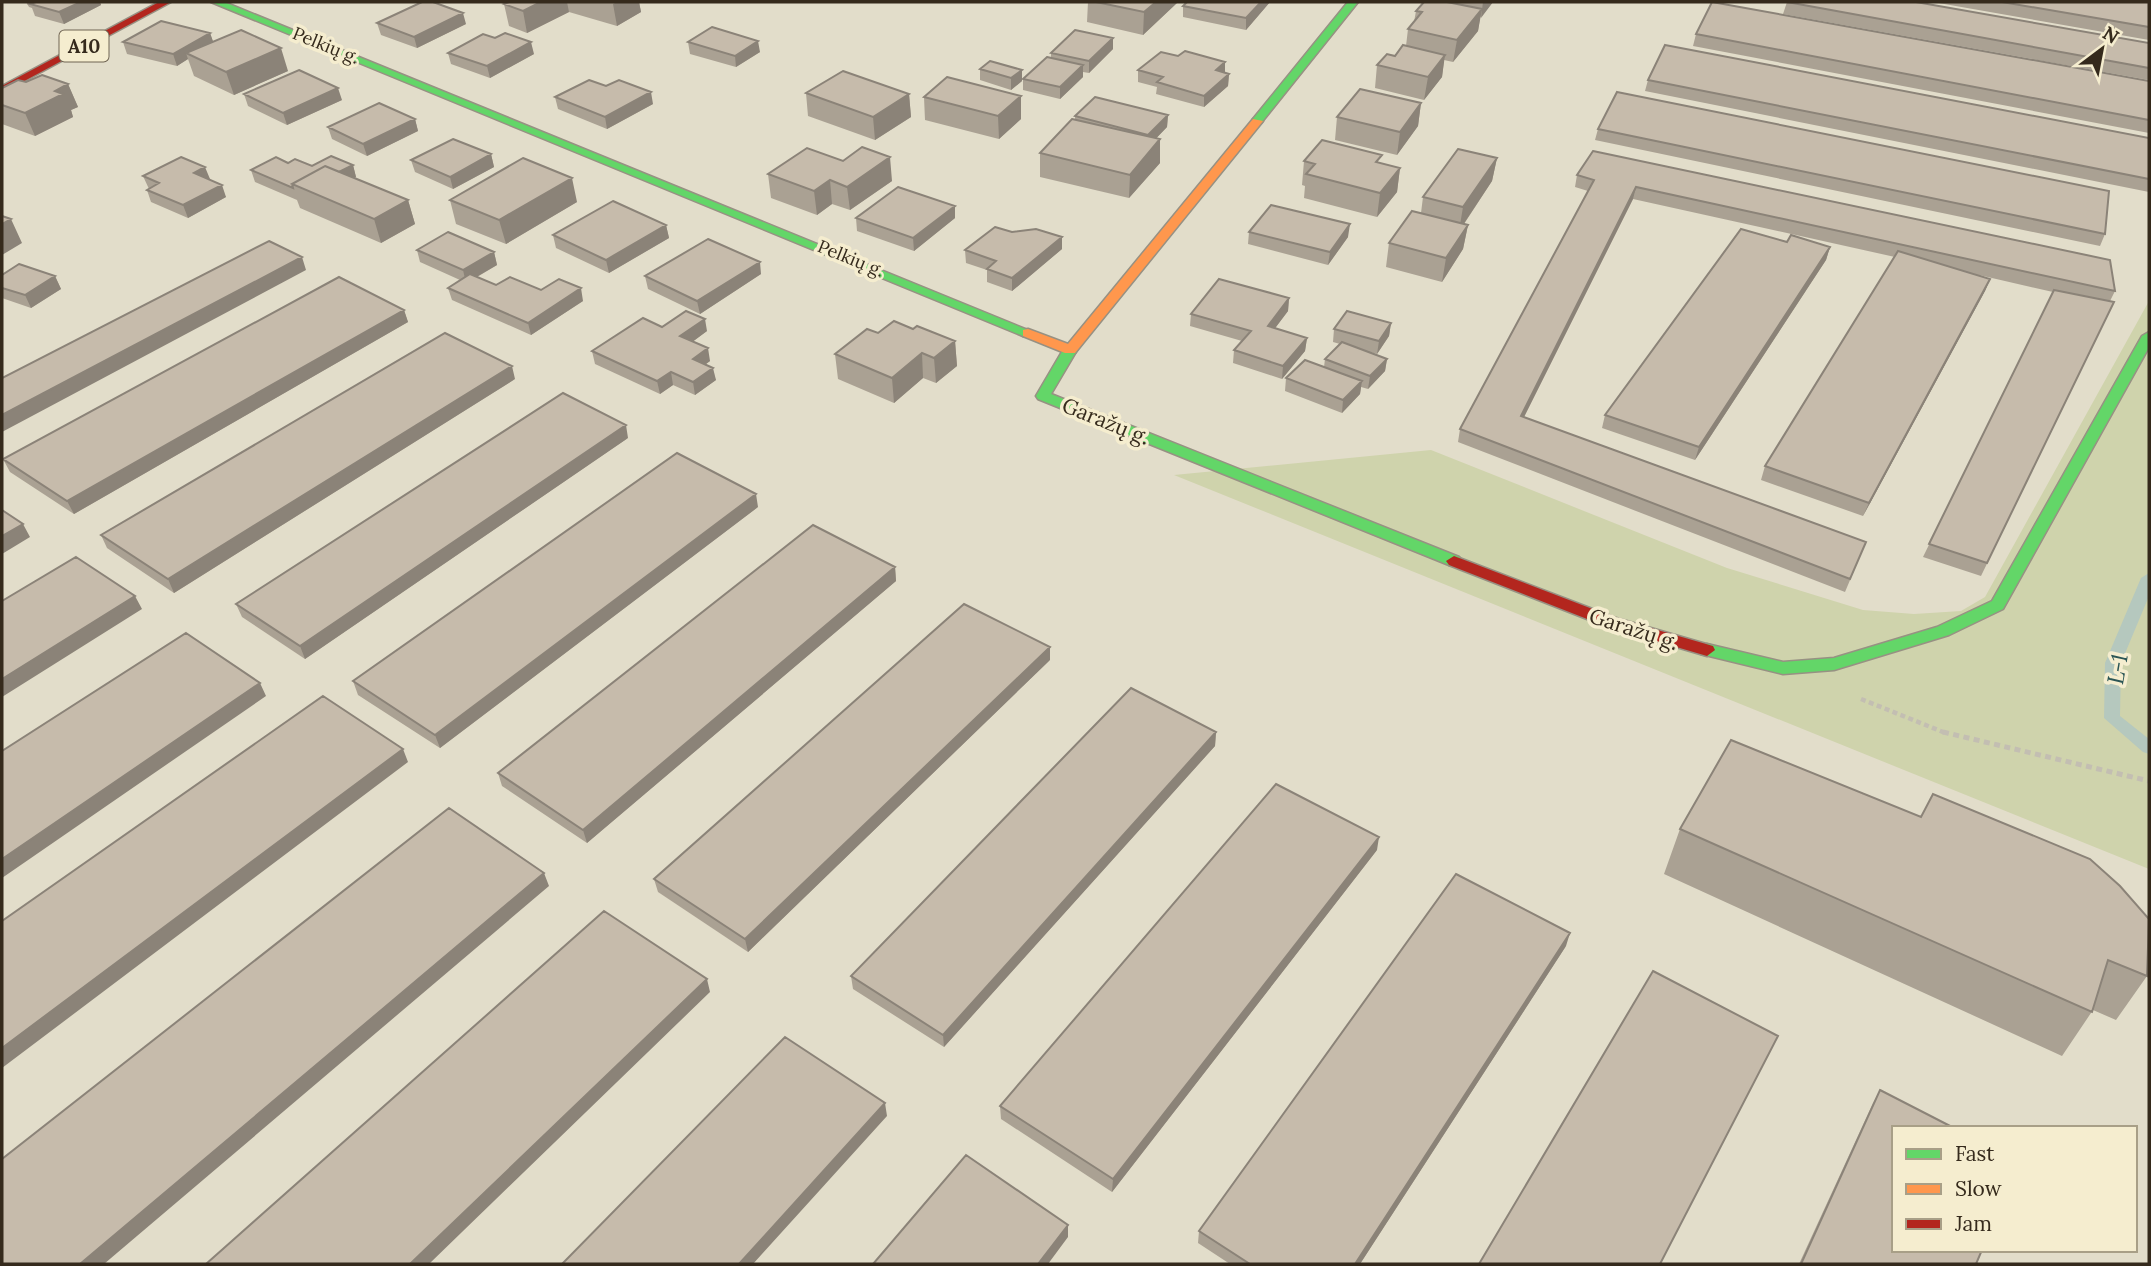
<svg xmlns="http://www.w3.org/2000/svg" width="2151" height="1266" viewBox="0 0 2151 1266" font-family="Lora,serif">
<rect width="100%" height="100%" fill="#e2ddca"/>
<path fill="#cfd3ac" d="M2149 301V869L1174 475 1431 450 1727 568 1863 610 1914 614 1961 611 1985 597Z"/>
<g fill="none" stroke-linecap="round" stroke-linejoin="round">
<path fill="#b5c8be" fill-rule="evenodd" d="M2149 573V596L2121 663 2120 716 2149 739V754L2143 752 2104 718 2105 663 2141 578Z"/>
<g stroke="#979183" stroke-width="3">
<path id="fast" d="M211 2H224L1035 333 1033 336H1023Z
M1348 2H1358L1261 123H1253V119Z
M2149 332V347L2003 609 1949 635 1834 670 1783 674 1701 654 1699 650 1701 646 1707 644 1783 662 1834 658 1937 627 1992 601 2142 336Z
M1070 346 1077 350 1051 394 1459 557 1462 561 1454 566 1449 565 1038 399 1036 396 1063 350Z"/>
</g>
<g stroke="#979183" stroke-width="3">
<path id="slow" d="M1253 119 1263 121 1075 353H1065L1023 336V330L1028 329 1068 344Z"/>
</g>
<g stroke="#979183" stroke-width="3">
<path id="jam" d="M159 2H171L2 93V86Z
M1454 556 1616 618 1713 646 1715 650 1707 656 1605 626 1449 565 1446 561Z"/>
</g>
<path stroke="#c3beb2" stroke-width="4.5" stroke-dasharray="5 3.5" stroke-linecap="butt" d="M1861 699 1948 734"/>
<path stroke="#c3beb2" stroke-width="5" stroke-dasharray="6 4.5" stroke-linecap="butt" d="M1943 732 2149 781"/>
<use href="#fast" fill="#63d668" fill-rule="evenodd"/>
<use href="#slow" fill="#ff974d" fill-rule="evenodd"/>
<use href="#jam" fill="#b3261e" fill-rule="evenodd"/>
</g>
<path fill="#aaa193" d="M26 2H100L101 5 64 24 35 16 32 8 29 7Z
M509 2H639L641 12 617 26 569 12 527 33 509 26 504 4Z
M1088 2H1178L1143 35 1087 22Z
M1187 2H1270L1246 30 1183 17V6Z
M1424 2H1493L1480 18 1478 31 1453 62 1444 60 1442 77 1424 100 1375 88 1377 65 1395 56 1406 46 1408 29 1414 22 1416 11Z
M1787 2 2149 43V80L1783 14Z
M1933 2H2149V40Z
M377 23 466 24 417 48 381 35Z
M210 33 213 42 288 71 234 95 194 76 188 59 177 66 127 54 123 42Z
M1696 34 2149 81V133L1693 46Z
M1113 38V49L1089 73 1083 72V77L1060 99 1023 90V79L1051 58V53Z
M688 42 760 52 736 67 690 54Z
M448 53 534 54 490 78 451 64Z
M1178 56 1225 62V73L1229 74 1228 86 1204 107 1156 94 1157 87 1138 82V70Z
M980 69 1022 81 1011 90 980 80Z
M1648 80 2149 138V192L1645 91Z
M26 82 68 84 78 107 71 110 73 117 35 136 2 124V88Z
M806 93 909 94 911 117 875 140 808 116Z
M244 94 342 100 287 125 248 106Z
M555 97 653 104 607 129 558 109Z
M924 97 1021 119 999 139 925 120Z
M1421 103 1418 126 1397 155 1335 140 1337 117Z
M1168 115 1167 127 1156 138 1160 139V163L1129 198 1040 177V153L1075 120V116Z
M415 119 418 131 367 156 332 139 328 127Z
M1598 129 2105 234 2100 246 1595 140Z
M1593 151 2115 291 2110 301 2108 315 1981 576 1923 557 2053 292 1979 275 1990 279 1985 291 1863 516 1761 480 1765 466 1895 257 1633 199 1524 417 1866 542 1845 592 1458 442 1460 429 1588 191 1575 187 1577 175Z
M491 154 494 167 453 189 415 172 411 160Z
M1497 158 1492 181 1464 224 1468 225 1463 249 1442 282 1386 267 1389 243 1421 213 1423 197Z
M1304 161 1381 163 1400 168 1397 192 1377 217 1304 198 1305 186 1302 185Z
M288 163 312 166 353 165 356 177 354 178 408 200 415 224 381 243 300 208 297 200 255 182 251 170Z
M768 174 892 181 850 210 832 204 817 215 771 198Z
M143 176 210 179 226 197 188 218 151 202 147 190 149 189Z
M450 200 577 202 506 244 456 224Z
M955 206V218L914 251 857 231 856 218Z
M666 225 669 238 609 273 556 248 553 235Z
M1012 232 1062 237V249L1012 291 987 282V270L966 263 965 250Z
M1249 232 1348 237 1328 265 1248 244Z
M1787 242 1830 247 1826 260 1695 460 1602 428 1605 415Z
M417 250 494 252 497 265 477 277 496 285 541 290 583 301 531 335 452 300 448 288 460 280 420 262Z
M761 274 700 314 648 289 645 276Z
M2 275 55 276 61 289 31 308 2 298Z
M1289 298 1288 311 1275 328 1307 338 1305 351 1282 379 1233 363 1234 350 1242 341 1190 326 1191 314Z
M404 310 408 322 74 514 10 472 3 459Z
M1391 323 1389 336 1377 354 1370 352 1387 359 1385 371 1368 389 1361 387 1360 394 1342 413 1285 391 1286 378 1324 367 1325 359 1340 344 1333 342 1334 329Z
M662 327 707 331 693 341 710 361 706 364 716 380 695 395 673 385 660 394 595 364 592 351Z
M913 329 955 341 957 366 936 383 923 378 894 403 838 379 835 354 878 333Z
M515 379 174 593 107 548 101 535Z
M628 438 305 659 242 617 236 604Z
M758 507 440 748 358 695 353 681Z
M895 567 896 581 587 843 502 786 498 773Z
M1050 660 748 952 658 892 654 879Z
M1216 732 1215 746 944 1047 853 989 851 976Z
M1731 740 2147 976 2116 1020 2093 1010 2062 1056 1664 874 1680 829Z
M1377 850 1112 1192 1001 1119 1000 1106Z
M1566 946 1360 1264H1230L1198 1243 1199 1231Z
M1880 1090 1976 1264H1799L1873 1103Z"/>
<path fill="#8b8378" d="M81 2H100L101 5 64 24 59 12Z
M541 2H567L569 12 527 33 523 11Z
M617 2H639L641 12 617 26 613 4Z
M1156 2H1178L1143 35 1144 12Z
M1261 2H1270L1246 30V18Z
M1483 2H1493L1481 18Z
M1482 9 1478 31 1453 62 1457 40Z
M463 13 466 24 417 48 414 37Z
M210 33 214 44 186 53 188 59 177 66 173 54Z
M1113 38V49L1089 73V61Z
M758 41 760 52 736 67 735 56Z
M531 42 534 54 490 78 487 66Z
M281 48 288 71 234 95 226 72Z
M1445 55 1442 77 1424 100 1428 77Z
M1225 62V74L1216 70Z
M1083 65V77L1060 99V87Z
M1022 70V81L1011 90V78Z
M1229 74 1228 86 1204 107V96Z
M68 84 78 107 71 110 73 117 35 136 25 113 55 91Z
M338 88 342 100 287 125 283 113Z
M651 92 653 104 607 129 605 117Z
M909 94 911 117 875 140 873 117Z
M1021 96V119L999 139 998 116Z
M1421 103 1418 126 1397 155 1400 132Z
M1168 115 1167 127 1148 147V135Z
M415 119 418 131 367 156 363 144Z
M1160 139V163L1129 198 1130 175Z
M491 154 494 167 453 189 450 177Z
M890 157 892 181 850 210 847 187Z
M1497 158 1492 181 1459 231 1463 207Z
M353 165 356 177 321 196 306 190Z
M205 167 210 179 198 185 194 173Z
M1400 168 1397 192 1377 217 1380 193Z
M572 178 577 202 506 244 499 220Z
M830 180 832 204 817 215 814 191Z
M222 185 226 197 188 218 183 205Z
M1636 187 1633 199 1518 429 1521 416Z
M408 200 415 224 381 243 374 219Z
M955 206V218L914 251 913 238Z
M11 219 22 243 2 255V224Z
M1350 224 1348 237 1328 265 1330 252Z
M666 225 669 238 609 273 606 260Z
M1468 225 1463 249 1442 282 1446 258Z
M1062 237V249L1012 291V278Z
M1830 247 1826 260 1695 460 1699 447Z
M494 252 497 265 466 283 463 270Z
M302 257 306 270 2 432V415Z
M760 262 761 274 700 314 697 301Z
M55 276 61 289 31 308 25 295Z
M1990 279 1985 291 1863 516 1869 503Z
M581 288 583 301 531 335 528 323Z
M1289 298 1288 311 1267 339 1268 326Z
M404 310 408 322 74 514 67 501Z
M705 319 707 331 683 349 680 336Z
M1391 323 1389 336 1377 354 1379 341Z
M1307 338 1305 351 1282 379 1283 366Z
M955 341 957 366 936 383 934 358Z
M708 348 710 361 695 372 693 359Z
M922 353 923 378 894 403 892 378Z
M1387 359 1385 371 1368 389 1370 376Z
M512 366 515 379 174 593 168 579Z
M713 368 716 380 695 395 693 382Z
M671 372 673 385 660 394 657 381Z
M1362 381 1360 394 1342 413 1343 400Z
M626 425 628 438 305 659 300 646Z
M756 494 758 507 440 748 435 735Z
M23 524 30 537 2 554V536Z
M895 567 896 581 587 843 583 830Z
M135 596 142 609 2 697V679Z
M1050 647V660L748 952 745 939Z
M260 683 266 696 2 878V859Z
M1216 732 1215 746 944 1047 943 1035Z
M403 749 408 762 2 1068V1048Z
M1379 837 1377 850 1112 1192 1113 1179Z
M544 873 549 886 104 1264H80Z
M1570 933 1566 946 1360 1264H1355Z
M707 979 710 992 429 1264H410Z
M885 1103 887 1116 753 1264H739Z
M1068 1225V1237L1048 1264H1038Z"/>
<path fill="#c6bbab" stroke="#8b8378" stroke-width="2" d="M36 2H81L59 12 30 4Z
M422 2H433L463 13 414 37 377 23Z
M509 2H541L523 11 504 4Z
M1096 2H1156L1144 12Z
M1187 2H1261L1246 18 1183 6Z
M1424 2H1447L1482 9 1457 40 1408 29 1422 12 1416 11Z
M1712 2 2149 81V120L1696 34Z
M1787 2H1916L2149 43V68Z
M2002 2H2149V27Z
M161 21 210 33 173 54 123 42Z
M712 27 758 41 735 56 688 42Z
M241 30 281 48 226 72 186 53Z
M1075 30 1113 38 1089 61 1051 53Z
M505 33 531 42 487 66 448 53 483 34 495 38Z
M1403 45 1445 55 1428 77 1377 65 1387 54 1395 56Z
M1665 45 2149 138V179L1648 80Z
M1185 51 1225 62 1216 70 1229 74 1204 96 1157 82 1163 77 1138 70 1161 52 1178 56Z
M1047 57 1083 65 1060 87 1023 79Z
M990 61 1022 70 1011 78 980 69Z
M299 70 338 88 283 113 244 94Z
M843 71 909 94 873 117 806 93Z
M42 75 68 84 55 91 63 94 25 113 2 105V88L18 80 26 82Z
M947 77 1021 96 998 116 924 97Z
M589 80 606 86 619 80 651 92 605 117 555 97Z
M1360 89 1421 103 1400 132 1337 117Z
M1617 92 2109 191 2105 234 1598 129Z
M1095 97 1168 115 1148 135 1075 116Z
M379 103 415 119 363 144 328 127Z
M1072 119 1160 139 1130 175 1040 153Z
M453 139 491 154 450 177 411 160Z
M1322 140 1382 155 1376 162 1400 168 1380 193 1306 174 1315 164 1304 161Z
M862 147 890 157 847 187 830 180 814 191 768 174 807 148 843 161Z
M1458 149 1497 158 1463 207 1423 197Z
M1593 151 2110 260 2115 291 1636 187 1521 416 1866 542 1850 579 1460 429 1594 180 1577 175Z
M331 156 353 165 339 172 325 166 292 184 293 188 251 170 276 157 288 163 295 159 312 166Z
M181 157 205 167 194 173 222 185 183 205 147 190 159 183 143 176Z
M523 158 572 178 499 220 450 200Z
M325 166 408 200 374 219 292 184Z
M898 187 955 206 913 238 856 218Z
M613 201 666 225 606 260 553 235Z
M1271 205 1350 224 1330 252 1249 232Z
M1412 211 1468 225 1446 258 1389 243Z
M2 216 11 219 2 224Z
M995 227 1012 232 1036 229 1062 237 1012 278 987 269 996 261 965 250Z
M1741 229 1787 242 1791 235 1830 247 1699 447 1605 415Z
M448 232 494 252 463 270 417 250Z
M708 239 760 262 697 301 645 276Z
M269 241 302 257 2 415V378Z
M1898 251 1990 279 1869 503 1765 466Z
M19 264 55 276 25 295 2 288V275Z
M470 274 496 285 510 277 541 290 559 279 581 288 528 323 448 288Z
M339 277 404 310 67 501 3 459Z
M1219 279 1289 298 1268 326 1307 338 1283 366 1234 350 1251 331 1191 314Z
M2054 290 2114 302 1987 563 1929 544Z
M686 311 705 319 680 336 708 348 693 359 713 368 693 382 671 372 657 381 592 351 643 318 662 327Z
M1347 311 1391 323 1379 341 1334 329Z
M894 321 913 329 917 326 955 341 934 358 922 353 892 378 835 354 867 329 878 333Z
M445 333 512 366 168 579 101 535Z
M1342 342 1387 359 1370 376 1325 359Z
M1305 360 1362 381 1343 400 1286 378Z
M563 393 626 425 300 646 236 604Z
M677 453 756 494 435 735 353 681Z
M2 510 23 524 2 536Z
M813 525 895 567 583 830 498 773Z
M76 557 135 596 2 679V601Z
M964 604 1050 647 745 939 654 879Z
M186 633 260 683 2 859V751Z
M1131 688 1216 732 943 1035 851 976Z
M323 696 403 749 2 1048V921Z
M1731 740 1921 817 1933 794 2090 859 2120 886 2149 919 2147 976 2108 960 2092 1012 1680 829Z
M1276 784 1379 837 1113 1179 1000 1106Z
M449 808 544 873 80 1264H2V1159Z
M1456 874 1570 933 1355 1264H1250L1199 1231Z
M604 911 707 979 410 1264H206Z
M1653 971 1778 1036 1660 1264H1479Z
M785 1037 885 1103 739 1264H562Z
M1880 1090 1954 1128H1894V1250H1982L1976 1264H1801Z
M966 1155 1068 1225 1038 1264H873Z"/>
<g text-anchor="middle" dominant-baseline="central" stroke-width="7" stroke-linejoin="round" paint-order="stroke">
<g font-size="18" fill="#352a1c" stroke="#f5edcf">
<text transform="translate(326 45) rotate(22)">Pelkių g.</text>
<text transform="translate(851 258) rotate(22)">Pelkių g.</text>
</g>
<rect fill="#f5edcf" stroke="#6f6452" stroke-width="2" x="59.5" y="30.5" width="49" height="31" rx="5"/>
<g font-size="19" font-weight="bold" fill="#352a1c">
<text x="84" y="46">A10</text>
</g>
<g font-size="21" fill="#352a1c" stroke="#f5edcf">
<text transform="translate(1106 421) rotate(22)">Garažų g.</text>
<text transform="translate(1634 629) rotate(18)">Garažų g.</text>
</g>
<g font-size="23" font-style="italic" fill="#2b5555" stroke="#f5edcf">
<text transform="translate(2117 669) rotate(-80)">L-1</text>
</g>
</g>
<rect width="2151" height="1266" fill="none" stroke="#352a1c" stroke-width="7"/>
<rect x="1892" y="1126" width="245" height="126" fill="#f5edcf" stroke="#a89f87" stroke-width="2"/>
<rect x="1906" y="1149" width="35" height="10" fill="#63d668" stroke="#a89f87" stroke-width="2"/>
<text x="1955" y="1161" font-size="21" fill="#352a1c">Fast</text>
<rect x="1906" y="1184" width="35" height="10" fill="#ff974d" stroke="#a89f87" stroke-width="2"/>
<text x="1955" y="1196" font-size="21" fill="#352a1c">Slow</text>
<rect x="1906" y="1219" width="35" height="10" fill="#b3261e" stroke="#a89f87" stroke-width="2"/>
<text x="1955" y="1231" font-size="21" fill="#352a1c">Jam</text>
<g transform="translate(2102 49) rotate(32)" stroke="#f5edcf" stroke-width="5" paint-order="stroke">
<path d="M0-5L12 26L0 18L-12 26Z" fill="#352a1c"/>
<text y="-10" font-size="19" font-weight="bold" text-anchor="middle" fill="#352a1c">N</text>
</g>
</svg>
